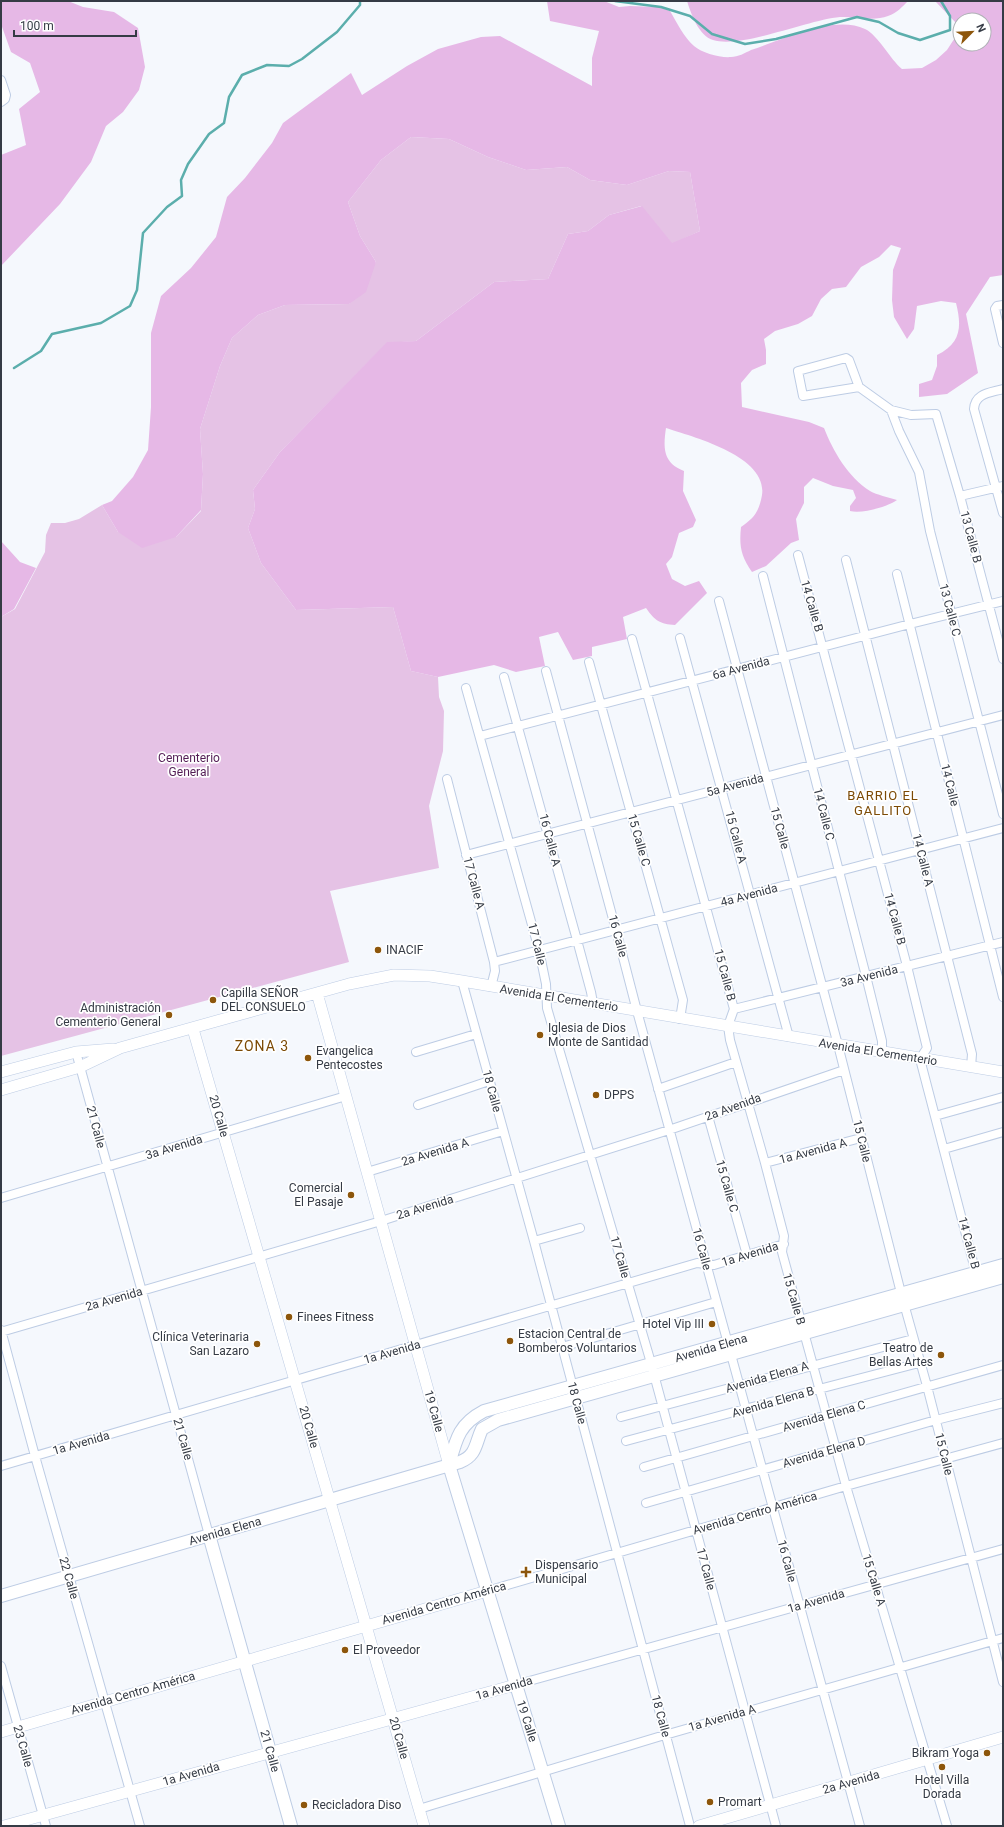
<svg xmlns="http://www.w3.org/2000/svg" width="1004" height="1827" viewBox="0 0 1004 1827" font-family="Roboto,sans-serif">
<rect width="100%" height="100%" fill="#f5f8fd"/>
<path fill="#e5c2e5" d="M411 137 449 139 488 157 526 170 567 167 590 180 627 185 669 171 690 172 700 231 672 244 641 206 609 215 588 231 568 234 548 279 494 282 416 341 387 343 280 452 253 490 255 509 248 528 261 563 296 610 393 607 411 671 438 677 439 697 444 711 443 751 429 806 439 868 330 891 349 962 1 1056V617L15 609 45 552 46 535 51 523H65L79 519 102 505 118 532 176 537 201 511 203 474 200 429 220 366 232 338 258 315 285 305 349 304 376 262 360 236 348 202 381 160Z"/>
<path fill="#e6b8e6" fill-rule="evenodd" d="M1 1H68L83 7 114 12 138 28 145 67 139 90 123 112 106 126 91 162 60 204 1 266V155L26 145 19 109 40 92 30 63 11 52 1 24Z
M547 1H604L619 7 630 6 658 7 670 11C677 23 684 37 694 46 702 53 720 58 731 57 738 57 745 53 751 50 782 40 834 14 865 29 878 35 890 59 902 69L922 68 936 60 947 50 958 33 957 24 935 1H1003V275L990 277 966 314 978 373 947 394 919 397V384L932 380 937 366V355C961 343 962 327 956 303L941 301 917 306 914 329 907 339 894 317 892 300 893 270 901 248 891 245 879 257 861 267 846 287 832 289 821 299 812 316 798 324 775 331 764 339 766 350V364L752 370 741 383 742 407 809 422 824 428C833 451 848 477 870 491 877 495 888 497 897 500 887 507 862 514 850 511V506L856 498 853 490 833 486 813 478 804 487V503L796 519 799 540 791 543 766 566 752 572C741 556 739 546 741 527 754 518 759 512 762 495 768 456 693 437 666 428 663 448 663 463 684 471L683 491 696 520 693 527 679 533 672 557 666 564 672 579 685 586 699 581 707 593 675 625C660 624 655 621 646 608L623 617 627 639 592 647V656L573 660 558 632 539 637 545 666 516 672 494 665 438 677 411 671 393 607 296 610 261 563 248 528 255 509 253 490 280 452 387 342 416 341 494 282 548 279 568 234 588 231 609 215 642 206 672 243 700 231 690 172 669 171 627 185 590 180 567 167 526 170 488 157 449 139 411 137 381 160 348 202 360 236 376 262 366 292 349 304 285 305 258 315 232 338 220 366 200 429 203 474 201 510 176 537 142 548 118 532 102 505 112 501 133 477 148 450 151 407V333L161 296 191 268 216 237 227 197 245 178 272 143 283 123 351 73 362 95 407 66 438 49 481 37 500 36 592 86V58L599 31 550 21ZM960 20H984V44H960Z
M687 1H908C902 7 897 13 888 16 873 22 855 16 840 17 807 20 741 49 713 40 699 36 691 14 687 1Z
M1 541 20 562 36 568 14 609 1 617Z"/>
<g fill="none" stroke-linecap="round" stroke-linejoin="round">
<path stroke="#5baeac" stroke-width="2.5" d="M615 1 661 7 690 16 712 34 745 44 776 39 857 17 879 22 898 33 920 40 950 30V16L941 1
M14 368 41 351 52 334 101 323 130 306 137 290 143 233 167 207 182 196 181 180 188 164 209 134 224 123 229 97 242 75 267 65 289 66 302 59 337 32 360 5V1"/>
<g stroke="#bdcce4" stroke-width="10">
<path id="street" d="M1 80 6 95 5 99 1 102
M1003 305 997 306 995 309 1003 343
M859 387 849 360 846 358 798 371 803 396 859 387 891 410 911 415 936 414 960 496 1003 659
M1003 389C990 393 975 393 974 409L1003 513
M891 410 899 431 919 472 930 531 1003 814
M960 496 1003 486
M798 555 907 966 927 1048 920 1059 977 1277
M846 560 972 1054 971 1067
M897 574 1003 997
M763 576 866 976 882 1041V1053
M719 601 838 1045 901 1293 927 1386 1003 1682
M680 638 789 1037
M632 639 734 1009 728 1026 730 1040 765 1163 784 1236 782 1252 846 1486 947 1826
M589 662 683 1000 680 1019
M546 671 616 930 637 1011 860 1826
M504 677 577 940 591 992 593 1003
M466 688 539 950 546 984 547 1008 649 1356 776 1826
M480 736 910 624 1003 601
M447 779 494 962 495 971 491 987
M466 855 1003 715
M494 962 1003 828
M462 981 534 1241 690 1826
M734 1009 1003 942
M76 1052 209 1535
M416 1052 476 1034
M658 1089 736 1062
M418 1105 489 1081
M708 1116 747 1255
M935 1116 1003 1097
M944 1149 1003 1132
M765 1163 861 1138
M367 1172 503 1131
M1 1198 346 1096
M534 1241 580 1228
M1 1330 35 1456 140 1826
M1 1332 381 1221 669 1130 844 1070
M562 1347 716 1302
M621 1417 913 1339
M626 1441 819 1389 919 1363
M1 1466 697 1263 714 1265 784 1244
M644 1467 1003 1365
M646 1503 936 1420 1003 1403
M487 1591 846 1486 1003 1443
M1 1666 46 1826
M515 1685 1003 1549
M419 1809 658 1737 1003 1638"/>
</g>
<g stroke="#bdcce4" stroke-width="12">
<path id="secondary" d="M317 993 449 1465
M193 1029 424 1826
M1 1072 76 1052 113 1049
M1 1090 80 1067 120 1048 349 984 394 975 430 976 462 981 1003 1072
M1 1732 487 1591
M4 1826 515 1685
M699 1826 1003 1737"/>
</g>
<g stroke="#bdcce4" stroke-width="14">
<path id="primary" d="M449 1465C456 1439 459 1424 484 1411L1003 1265
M449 1465 559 1826
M209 1535 291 1826
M1 1596 460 1462C477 1455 475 1444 482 1429L498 1420 1003 1277"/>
</g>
<use href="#street" stroke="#fff" stroke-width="8"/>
<use href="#secondary" stroke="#fff" stroke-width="11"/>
<use href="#primary" stroke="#fff" stroke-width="12"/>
</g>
<g fill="#8d560b" stroke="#fff" stroke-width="1.5">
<circle cx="378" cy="950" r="4"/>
<circle cx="213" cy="1000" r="4"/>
<circle cx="169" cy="1015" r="4"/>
<circle cx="540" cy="1035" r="4"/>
<circle cx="308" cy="1058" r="4"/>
<circle cx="596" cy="1095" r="4"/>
<circle cx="351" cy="1195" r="4"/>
<circle cx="289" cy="1317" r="4"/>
<circle cx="712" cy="1324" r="4"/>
<circle cx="510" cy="1341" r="4"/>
<circle cx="257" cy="1344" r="4"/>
<circle cx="941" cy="1355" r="4"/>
<path d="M524 1566h4v4h4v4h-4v4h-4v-4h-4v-4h4z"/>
<circle cx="345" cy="1650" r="4"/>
<circle cx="987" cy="1753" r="4"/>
<circle cx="942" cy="1767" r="4"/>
<circle cx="710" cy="1802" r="4"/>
<circle cx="304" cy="1805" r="4"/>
</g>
<g text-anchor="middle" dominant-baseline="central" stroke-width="3.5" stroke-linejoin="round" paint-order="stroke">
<g font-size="12" fill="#353b45" stroke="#fff">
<text transform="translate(971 537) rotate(75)">13 Calle B</text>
<text transform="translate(812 606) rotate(74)">14 Calle B</text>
<text transform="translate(950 610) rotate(75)">13 Calle C</text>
<text transform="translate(741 668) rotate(-15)">6a Avenida</text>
<text transform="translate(735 785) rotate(-15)">5a Avenida</text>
<text transform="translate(950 785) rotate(76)">14 Calle</text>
<text transform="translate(824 814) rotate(76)">14 Calle C</text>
<text transform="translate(780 828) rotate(75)">15 Calle</text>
<text transform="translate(736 837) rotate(75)">15 Calle A</text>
<text transform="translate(550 840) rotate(75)">16 Calle A</text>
<text transform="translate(639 840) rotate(74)">15 Calle C</text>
<text transform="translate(923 860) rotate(76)">14 Calle A</text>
<text transform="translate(474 883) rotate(75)">17 Calle A</text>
<text transform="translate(749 895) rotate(-15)">4a Avenida</text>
<text transform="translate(895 919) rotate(75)">14 Calle B</text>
<text transform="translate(618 936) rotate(75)">16 Calle</text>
<text transform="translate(537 944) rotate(76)">17 Calle</text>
<text transform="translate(725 975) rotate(75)">15 Calle B</text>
<text transform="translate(869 976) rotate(-14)">3a Avenida</text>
<text transform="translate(559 998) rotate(9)">Avenida El Cementerio</text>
<text transform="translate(878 1052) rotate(9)">Avenida El Cementerio</text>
<text transform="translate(492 1091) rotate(75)">18 Calle</text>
<text transform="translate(733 1107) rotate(-20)">2a Avenida</text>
<text transform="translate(219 1116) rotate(74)">20 Calle</text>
<text transform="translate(96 1127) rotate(75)">21 Calle</text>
<text transform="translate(862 1141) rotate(76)">15 Calle</text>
<text transform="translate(174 1147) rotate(-17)">3a Avenida</text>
<text transform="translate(813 1151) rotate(-15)">1a Avenida A</text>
<text transform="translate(435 1152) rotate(-17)">2a Avenida A</text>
<text transform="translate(727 1186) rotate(74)">15 Calle C</text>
<text transform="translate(425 1207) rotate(-17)">2a Avenida</text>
<text transform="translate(969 1243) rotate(75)">14 Calle B</text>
<text transform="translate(702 1249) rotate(75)">16 Calle</text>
<text transform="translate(750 1254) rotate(-17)">1a Avenida</text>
<text transform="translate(620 1257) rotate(74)">17 Calle</text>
<text transform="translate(114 1299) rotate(-16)">2a Avenida</text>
<text transform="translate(794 1299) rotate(74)">15 Calle B</text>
<text transform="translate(711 1348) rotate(-16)">Avenida Elena</text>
<text transform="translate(392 1352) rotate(-16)">1a Avenida</text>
<text transform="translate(767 1377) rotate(-16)">Avenida Elena A</text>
<text transform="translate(773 1402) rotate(-16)">Avenida Elena B</text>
<text transform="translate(577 1403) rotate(75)">18 Calle</text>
<text transform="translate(434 1411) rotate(74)">19 Calle</text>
<text transform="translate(824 1416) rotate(-16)">Avenida Elena C</text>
<text transform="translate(309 1427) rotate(74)">20 Calle</text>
<text transform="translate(183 1439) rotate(74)">21 Calle</text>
<text transform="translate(81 1443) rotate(-16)">1a Avenida</text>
<text transform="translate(824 1452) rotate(-16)">Avenida Elena D</text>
<text transform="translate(944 1454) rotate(76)">15 Calle</text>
<text transform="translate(755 1513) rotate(-16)">Avenida Centro América</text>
<text transform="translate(225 1531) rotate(-16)">Avenida Elena</text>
<text transform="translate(787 1561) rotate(75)">16 Calle</text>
<text transform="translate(706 1569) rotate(75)">17 Calle</text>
<text transform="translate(69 1578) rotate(74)">22 Calle</text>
<text transform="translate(874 1580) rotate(73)">15 Calle A</text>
<text transform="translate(816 1601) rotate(-16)">1a Avenida</text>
<text transform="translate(444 1603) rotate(-16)">Avenida Centro América</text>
<text transform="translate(504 1688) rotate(-16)">1a Avenida</text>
<text transform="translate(133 1693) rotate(-16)">Avenida Centro América</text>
<text transform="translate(661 1716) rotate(75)">18 Calle</text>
<text transform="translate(722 1718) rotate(-16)">1a Avenida A</text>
<text transform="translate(527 1721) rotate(72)">19 Calle</text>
<text transform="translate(399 1738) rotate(74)">20 Calle</text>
<text transform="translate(23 1746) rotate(74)">23 Calle</text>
<text transform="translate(270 1751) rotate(74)">21 Calle</text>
<text transform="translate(191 1774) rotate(-16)">1a Avenida</text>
<text transform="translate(851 1782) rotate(-16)">2a Avenida</text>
</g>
<g font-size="12" fill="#531d55" stroke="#fff">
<text x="189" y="758">Cementerio<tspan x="189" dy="14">General</tspan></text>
</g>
<g font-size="12" fill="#353b45" stroke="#fff" text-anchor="start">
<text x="386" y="950">INACIF</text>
<text x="221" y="993">Capilla SEÑOR<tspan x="221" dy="14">DEL CONSUELO</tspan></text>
<text x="161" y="1008" text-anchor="end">Administración<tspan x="161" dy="14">Cementerio General</tspan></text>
<text x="548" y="1028">Iglesia de Dios<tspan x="548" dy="14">Monte de Santidad</tspan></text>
<text x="316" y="1051">Evangelica<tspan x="316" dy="14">Pentecostes</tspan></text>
<text x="604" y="1095">DPPS</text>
<text x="343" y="1188" text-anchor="end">Comercial<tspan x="343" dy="14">El Pasaje</tspan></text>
<text x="297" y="1317">Finees Fitness</text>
<text x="704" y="1324" text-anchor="end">Hotel Vip III</text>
<text x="518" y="1334">Estacion Central de<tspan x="518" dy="14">Bomberos Voluntarios</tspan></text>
<text x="249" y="1337" text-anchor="end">Clínica Veterinaria<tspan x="249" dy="14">San Lazaro</tspan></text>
<text x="933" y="1348" text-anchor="end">Teatro de<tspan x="933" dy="14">Bellas Artes</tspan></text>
<text x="535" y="1565">Dispensario<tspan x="535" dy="14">Municipal</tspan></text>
<text x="353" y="1650">El Proveedor</text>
<text x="979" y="1753" text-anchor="end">Bikram Yoga</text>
<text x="942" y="1780" text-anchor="middle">Hotel Villa<tspan x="942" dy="14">Dorada</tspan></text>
<text x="718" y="1802">Promart</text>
<text x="312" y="1805">Recicladora Diso</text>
</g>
<g font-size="13" letter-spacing="1" fill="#7c4a05" stroke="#fff">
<text x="883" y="795">BARRIO EL<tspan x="883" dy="15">GALLITO</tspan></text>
</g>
<g font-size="14" letter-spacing="1" fill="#7c4a05" stroke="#fff">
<text x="262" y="1046">ZONA 3</text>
</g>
</g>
<rect width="1004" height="1827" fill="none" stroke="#353b45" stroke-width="4"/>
<g transform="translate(972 32) rotate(66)"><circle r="19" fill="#ffffff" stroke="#aeb1b5"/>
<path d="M0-3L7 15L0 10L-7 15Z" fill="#8d560b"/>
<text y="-6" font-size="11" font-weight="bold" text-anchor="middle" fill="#353b45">N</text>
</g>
<path d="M14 30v6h122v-6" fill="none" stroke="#353b45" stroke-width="2"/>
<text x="20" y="30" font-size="12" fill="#353b45" stroke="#ffffff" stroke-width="3" paint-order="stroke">100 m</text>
</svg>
